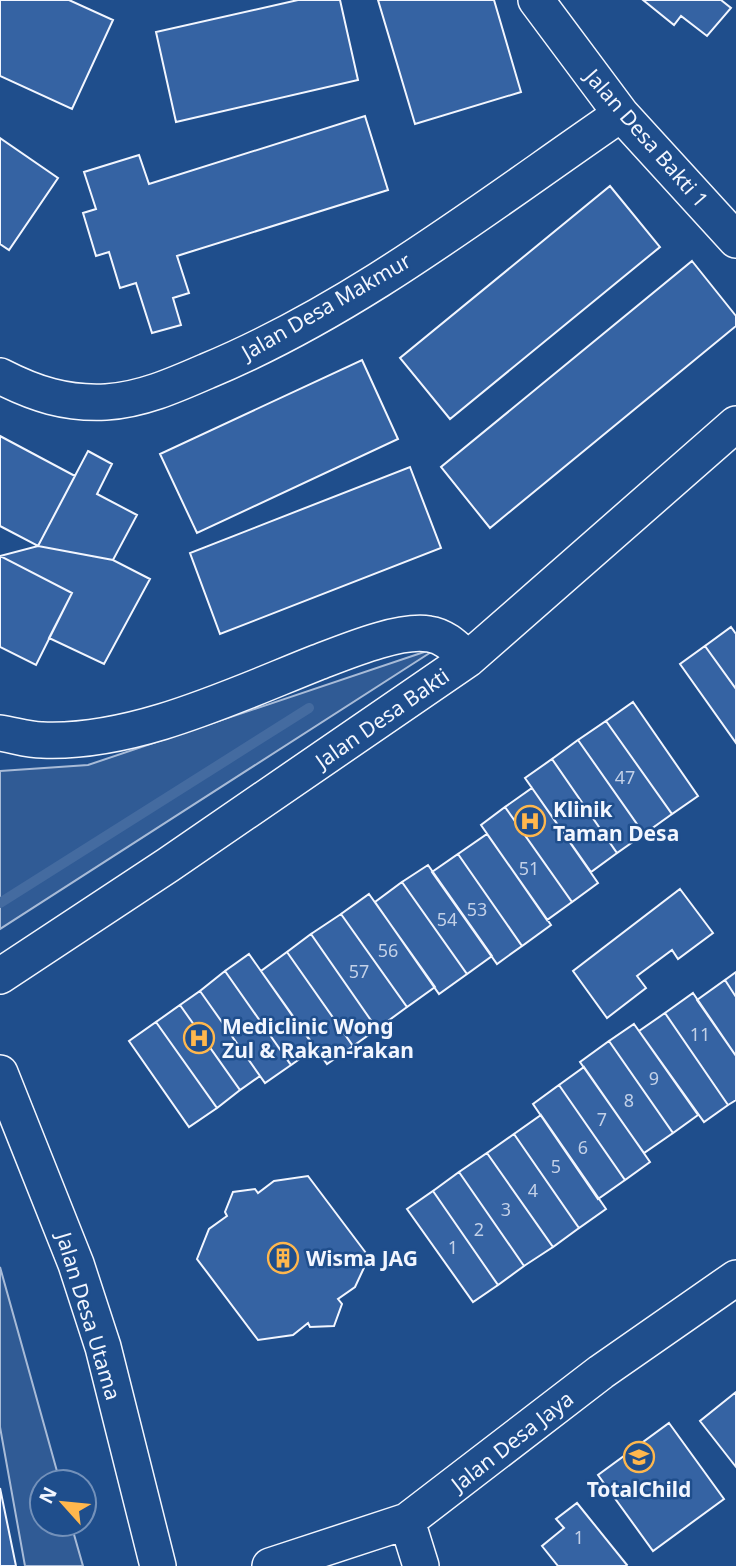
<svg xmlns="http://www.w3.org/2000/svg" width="736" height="1566" viewBox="0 0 736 1566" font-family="'Noto Sans',sans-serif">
<rect width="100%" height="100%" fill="#1f4e8c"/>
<path fill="#305b95" stroke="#a8bbd7" stroke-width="2" d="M439 647 0 929V771L88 765Z
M0 1267 60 1482H42V1524H71L83 1566H25L0 1427Z"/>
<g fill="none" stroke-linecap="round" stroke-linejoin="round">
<path stroke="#446ba0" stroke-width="10" d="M0 903 309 708"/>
</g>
<path fill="#3563a3" stroke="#f2f6ff" stroke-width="2" d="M0 0H69L113 20 72 109 0 76Z
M298 0H340L358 80 176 122 156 32Z
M378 0H494L521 92 415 124Z
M643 0H721L731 8 707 36 681 16 674 25Z
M365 116 388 190 177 256 189 293 173 298 181 325 152 333 136 283 120 288 109 252 96 256 83 213 96 209 84 172 139 155 149 184Z
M0 138 58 178 9 250 0 244Z
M610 186 660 247 450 419 400 358Z
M692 261 736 316V326L490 528 441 467Z
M362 360 398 439 197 533 160 454Z
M0 436 75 476 38 546 0 526Z
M88 451 112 464 97 494 137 515 113 560 38 546Z
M410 467 441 548 220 634 190 553Z
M38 546 113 560 150 579 104 664 49 638 72 593 0 556Z
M0 556 72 593 36 665 0 647Z
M731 627 736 634V689L705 646Z
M705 646 736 689V743L680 664Z
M633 702 698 796 672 814 606 721Z
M606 721 672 814 644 834 578 740Z
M578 740 644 834 617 853 552 759Z
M552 759 617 853 591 872 525 778Z
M532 788 598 883 572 902 505 807Z
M505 807 572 902 547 920 481 825Z
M487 834 551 925 522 946 458 854Z
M458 854 522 946 497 964 432 872Z
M428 865 492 956 467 974 402 882Z
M402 882 467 974 439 994 375 902Z
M680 889 713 933 678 959 672 950 637 976 646 988 607 1018 573 971Z
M369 894 435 987 407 1007 341 914Z
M341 914 407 1007 377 1029 311 934Z
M311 934 377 1029 353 1046 287 952Z
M287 952 353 1046 327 1064 261 971Z
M249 954 315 1048 291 1065 225 971Z
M225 971 291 1065 265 1083 200 991Z
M736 972V997L725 980Z
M725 980 736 997V1056L697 1000Z
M200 991 260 1076 240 1090 180 1005Z
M693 993 736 1056V1100L728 1105 665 1013Z
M180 1005 240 1090 217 1108 156 1022Z
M665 1013 728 1105 704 1122 639 1031Z
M156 1022 217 1108 189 1127 129 1041Z
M634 1024 698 1115 673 1133 609 1041Z
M609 1041 673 1133 644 1153 580 1062Z
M584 1067 650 1162 625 1180 559 1085Z
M559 1085 625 1180 598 1199 533 1104Z
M541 1115 606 1209 579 1228 514 1134Z
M514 1134 579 1228 553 1247 487 1153Z
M487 1153 553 1247 524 1266 459 1172Z
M459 1172 524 1266 498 1285 433 1191Z
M308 1176 369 1257 355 1287 338 1299 342 1304 334 1326 310 1327 308 1323 293 1335 258 1340 197 1259 209 1229 227 1216 225 1212 233 1192 255 1189 258 1193 274 1181Z
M433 1191 498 1285 473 1302 407 1209Z
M736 1392V1467L700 1421Z
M669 1423 724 1499 653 1551 598 1475Z
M0 1488 16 1566H0Z
M577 1503 627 1565 626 1566H558L542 1546 564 1528 556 1519Z"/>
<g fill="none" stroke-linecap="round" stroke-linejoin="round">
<g stroke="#f2f6ff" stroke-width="38">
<path id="minor" d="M536 0 621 114 736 240
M0 376C35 394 66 404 106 402 141 400 175 385 207 371 356 309 488 205 621 114
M0 733C14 735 28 740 42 740 133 744 233 696 316 663 345 652 399 629 429 634 445 636 456 648 468 659
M0 976 168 865 468 659 736 424
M0 1073 76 1264 103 1347 158 1566
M407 1521 421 1566
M270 1566 407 1521 601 1372 736 1278"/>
</g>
<use href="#minor" stroke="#1f4e8c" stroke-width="35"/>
</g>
<defs>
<g id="hospital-ring" transform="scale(1.575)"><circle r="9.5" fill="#1f4e8c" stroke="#ffb74d" stroke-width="1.5"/><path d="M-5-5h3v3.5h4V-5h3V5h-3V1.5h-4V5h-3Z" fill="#ffb74d"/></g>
<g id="building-ring" transform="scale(1.575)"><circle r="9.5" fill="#1f4e8c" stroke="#ffb74d" stroke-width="1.5"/><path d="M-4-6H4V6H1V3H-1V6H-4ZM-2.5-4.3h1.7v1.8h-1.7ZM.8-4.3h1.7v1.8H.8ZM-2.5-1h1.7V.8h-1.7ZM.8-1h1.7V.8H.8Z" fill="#ffb74d"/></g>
<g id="school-ring" transform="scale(1.575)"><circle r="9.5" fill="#1f4e8c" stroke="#ffb74d" stroke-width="1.5"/><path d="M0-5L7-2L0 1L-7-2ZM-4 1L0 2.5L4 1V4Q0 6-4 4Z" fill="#ffb74d"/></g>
</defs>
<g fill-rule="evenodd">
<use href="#hospital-ring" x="530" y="821"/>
<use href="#hospital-ring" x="199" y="1038"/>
<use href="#building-ring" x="283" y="1258"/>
<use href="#school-ring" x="639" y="1457"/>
</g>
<g text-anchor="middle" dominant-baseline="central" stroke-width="5" stroke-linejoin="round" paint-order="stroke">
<g font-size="18" fill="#c3d1e8">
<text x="625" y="777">47</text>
<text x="529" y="868">51</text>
<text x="477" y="909">53</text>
<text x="447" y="919">54</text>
<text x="388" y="950">56</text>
<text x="359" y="971">57</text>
<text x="700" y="1034">11</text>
<text x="654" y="1078">9</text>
<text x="629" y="1100">8</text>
<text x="602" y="1119">7</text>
<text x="583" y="1147">6</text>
<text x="556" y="1166">5</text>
<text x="533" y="1190">4</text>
<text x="506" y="1209">3</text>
<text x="479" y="1229">2</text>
<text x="453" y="1247">1</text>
<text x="579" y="1537">1</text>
</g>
<g font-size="21" fill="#f2f6ff" stroke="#1f4e8c">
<text transform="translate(647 138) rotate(49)">Jalan Desa Bakti 1</text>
<text transform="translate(326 306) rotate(-30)">Jalan Desa Makmur</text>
<text transform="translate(382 718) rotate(-35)">Jalan Desa Bakti</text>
<text transform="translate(89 1316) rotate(73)">Jalan Desa Utama</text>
<text transform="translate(512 1441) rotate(-38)">Jalan Desa Jaya</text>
</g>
<g font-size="21" font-weight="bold" fill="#f2f6ff" stroke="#1f4e8c" text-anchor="start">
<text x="553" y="809">Klinik<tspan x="553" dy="24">Taman Desa</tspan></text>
<text x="222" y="1026">Mediclinic Wong<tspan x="222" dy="24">Zul &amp; Rakan-rakan</tspan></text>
<text x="306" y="1258">Wisma JAG</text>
<text x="639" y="1489" text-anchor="middle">TotalChild</text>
</g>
</g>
<g transform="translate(63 1503) rotate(297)"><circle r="33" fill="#1f4e8c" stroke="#7391ba" stroke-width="2"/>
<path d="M0-5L12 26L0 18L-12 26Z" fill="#ffb74d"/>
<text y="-10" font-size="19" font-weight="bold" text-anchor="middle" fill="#f2f6ff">N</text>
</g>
</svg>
